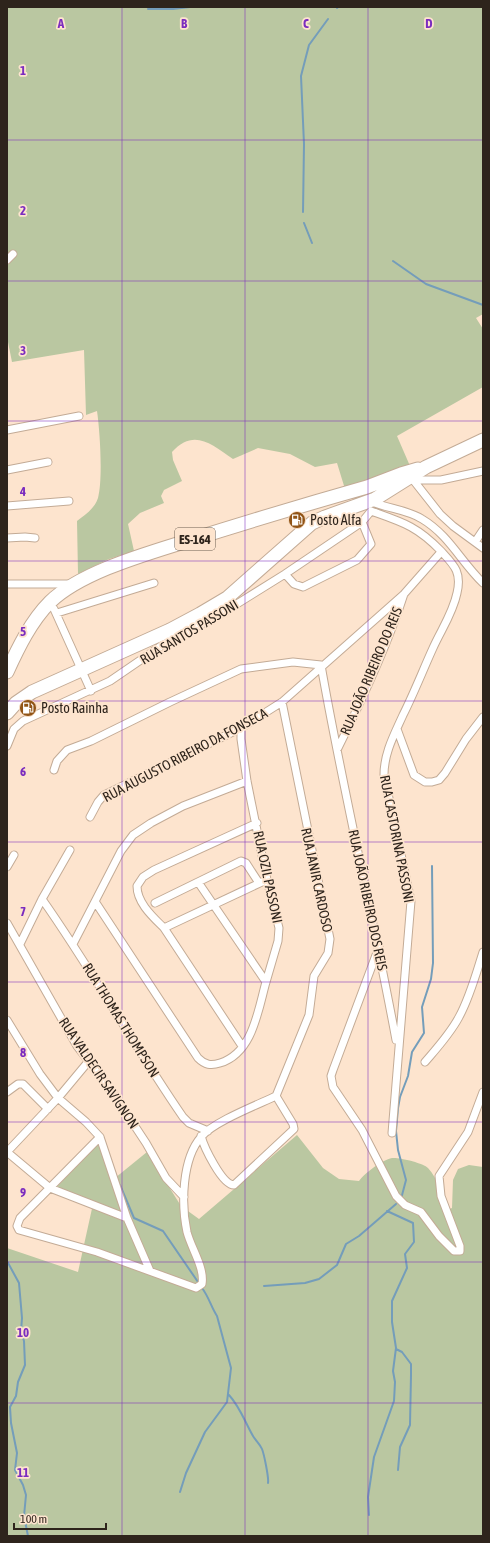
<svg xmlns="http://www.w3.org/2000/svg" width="490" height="1543" viewBox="0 0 490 1543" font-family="'Asap Condensed',sans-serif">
<rect width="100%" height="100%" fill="#fde4ce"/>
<path fill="#bac7a1" d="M7 7H483V314L476 318 483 329V387L397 436 410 466 345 489 337 463 315 467 290 454 258 448 233 459C211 444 194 428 172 452L173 460 182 481 164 490 161 496 164 503 140 513 128 524 134 551 109 559 78 574 77 521C85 515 95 508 98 498 103 480 100 431 97 411L86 415 84 350 12 362 7 337Z
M297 1135 323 1168 339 1179 359 1181C365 1173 382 1160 392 1158 398 1157 424 1163 428 1168 438 1178 442 1197 447 1210L452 1208 453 1180 458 1169 469 1165 483 1167V1536H7V1248L78 1272 93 1204 54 1190 99 1141 115 1178 147 1152 181 1206 199 1219Z"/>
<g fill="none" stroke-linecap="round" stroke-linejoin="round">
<path stroke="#749dba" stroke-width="2" d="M337 8 338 7
M148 9H173L190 7
M303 212 304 144 301 76 309 45 328 19
M304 223 312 243
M393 261 426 284 483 305
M120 1185 134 1218 163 1231 198 1282
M401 1199 406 1180 398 1150 396 1131 398 1108 400 1097 408 1076 412 1052 424 1033 422 1007 431 979 433 963 432 866
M7 1261 19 1283 22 1318 21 1332 24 1341 25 1365 18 1382 16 1396 10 1407 11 1423 17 1453 15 1470 23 1485 26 1495 24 1516 28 1536
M264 1286 305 1283 319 1279 337 1265 346 1244 359 1236 396 1204
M396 1349 402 1352 411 1364V1375L410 1425 400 1447 398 1470
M229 1395C240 1407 245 1422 253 1436 256 1441 260 1444 262 1449 264 1454 269 1478 268 1483
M180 1492 186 1473 205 1432 227 1402 231 1368 217 1316C211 1307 209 1297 202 1288
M369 1515 368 1497 374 1457 394 1401 395 1382 393 1371 396 1348 392 1322V1301L407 1268 405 1254 414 1242 413 1223 387 1211"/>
<g stroke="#c3ab96" stroke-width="9">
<path id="street" d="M7 260 13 254
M7 430 79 416
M7 470 48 462
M410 480H441L483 471
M414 481 440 514 453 526 483 548
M370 501C387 509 406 509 422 519 449 535 461 562 483 583
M7 506 69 501
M371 511C402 522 417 526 441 551 454 565 462 572 457 593 453 613 441 630 433 648 423 670 414 693 403 715 394 735 384 753 384 775L411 901 392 1133
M7 538 25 537 35 538
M475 542 483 530
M285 574 294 584 303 587 357 560 371 544 362 522
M7 584H71
M54 609 91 691
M57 613 154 583
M321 665C343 791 373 915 396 1040
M397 729 414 775 425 782H432L439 780 445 773 466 739 483 717
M7 746 14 729 23 721 110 681 164 644 224 612 285 574 362 522 371 511
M338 748C363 698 387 647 404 594
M54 770 57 761 67 750 91 741 170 702 241 669 293 662 321 665
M90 817 98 802 104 795 241 728 282 702 404 594 441 552
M7 867 14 855
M198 882 266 982
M42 899C92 970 134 1046 183 1117L189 1123 208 1131
M96 903 198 1058C205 1065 211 1066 220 1063 253 1053 258 1010 266 982 270 968 274 955 278 941L279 928 267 880 247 781 241 739V728
M155 903 241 861 246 863 259 883
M7 923 77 1046 117 1099 146 1143 166 1178 184 1197
M164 928 262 882
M20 944 42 899 70 850
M73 944 121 851 133 835 151 823 183 806 247 781
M379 947 333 1070 331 1076 333 1087 362 1130 396 1196 405 1205 421 1212 439 1236 454 1251H460V1246L441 1196 439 1176 468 1132 483 1092
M7 1020 40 1074 58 1098 86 1122 100 1137 127 1218 150 1271
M242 1046 164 928C153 917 137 903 137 886L143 877 154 870 257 823
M425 1062C437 1048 450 1034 459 1017 470 997 476 974 483 952
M7 1092 18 1084H23L48 1109
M276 1096 309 1015 314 976 328 953 330 939 282 702
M201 1136C204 1147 222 1185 234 1185L294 1129 293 1124 276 1096
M100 1137 20 1218 17 1226 19 1230 97 1252 196 1288 202 1284C205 1268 191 1248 187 1232 181 1204 182 1159 201 1137 213 1122 257 1105 276 1096
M7 1152 50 1188 127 1218
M7 1152 58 1098 88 1062"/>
</g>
<g stroke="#c3ab96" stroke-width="15">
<path id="highway" d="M7 672C18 648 31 621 50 602 81 572 146 554 187 541 247 522 307 504 367 487L401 474 418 469
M7 713 16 703 32 692 170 630 200 614 227 598 312 523 325 517 375 499 426 467 483 440"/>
</g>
<use href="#street" stroke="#fff" stroke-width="7"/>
<use href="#highway" stroke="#fff" stroke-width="13"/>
</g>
<path fill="none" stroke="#7b2cbf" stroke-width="1" stroke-opacity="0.55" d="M122 7V1536M245 7V1536M368 7V1536M7 140H483M7 281H483M7 421H483M7 561H483M7 701H483M7 842H483M7 982H483M7 1122H483M7 1262H483M7 1403H483"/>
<defs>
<g id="fuel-disc" transform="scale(0.9)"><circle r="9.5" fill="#915416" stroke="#fde4ce"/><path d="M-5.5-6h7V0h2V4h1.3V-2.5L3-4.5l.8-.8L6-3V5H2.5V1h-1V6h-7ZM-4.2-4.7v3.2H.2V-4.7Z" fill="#fff"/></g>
</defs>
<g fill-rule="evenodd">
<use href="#fuel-disc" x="297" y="520"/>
<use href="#fuel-disc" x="28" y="708"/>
</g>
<g text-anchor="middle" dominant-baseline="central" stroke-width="3.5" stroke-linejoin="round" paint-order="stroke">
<rect fill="#fde4ce" stroke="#6c5e51" stroke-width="1" x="175" y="528" width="40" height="22" rx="3"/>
<g font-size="13" font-weight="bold" fill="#2e241c">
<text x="195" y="539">ES-164</text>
</g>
<g font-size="14" fill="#2e241c" stroke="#fde4ce" text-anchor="start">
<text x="310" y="520">Posto Alfa</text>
<text x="41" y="708">Posto Rainha</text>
</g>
<g font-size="14" fill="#2e241c" stroke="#fde4ce">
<text transform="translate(189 632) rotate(-31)">RUA SANTOS PASSONI</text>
<text transform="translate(371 671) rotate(-67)">RUA JOÃO RIBEIRO DO REIS</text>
<text transform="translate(185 755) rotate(-28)">RUA AUGUSTO RIBEIRO DA FONSECA</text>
<text transform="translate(397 839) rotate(79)">RUA CASTORINA PASSONI</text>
<text transform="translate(268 877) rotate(78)">RUA OZIL PASSONI</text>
<text transform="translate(317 880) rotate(78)">RUA JANIR CARDOSO</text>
<text transform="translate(368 900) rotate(78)">RUA JOÃO RIBEIRO DOS REIS</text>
<text transform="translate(121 1020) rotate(58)">RUA THOMAS THOMPSON</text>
<text transform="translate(99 1073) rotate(56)">RUA VALDECIR SAVIGNON</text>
</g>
</g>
<g font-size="13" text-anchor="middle" font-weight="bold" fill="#7b2cbf" stroke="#fde4ce" stroke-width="3.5" stroke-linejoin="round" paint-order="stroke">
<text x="61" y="28">A</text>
<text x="184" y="28">B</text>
<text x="306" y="28">C</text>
<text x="429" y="28">D</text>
<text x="23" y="75">1</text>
<text x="23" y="215">2</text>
<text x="23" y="355">3</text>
<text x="23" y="496">4</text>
<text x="23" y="636">5</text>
<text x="23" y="776">6</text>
<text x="23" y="916">7</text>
<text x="23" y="1057">8</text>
<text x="23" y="1197">9</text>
<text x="23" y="1337">10</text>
<text x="23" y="1477">11</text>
</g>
<rect width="490" height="1543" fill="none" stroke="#2e241c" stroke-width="16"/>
<path d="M14 1523v6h92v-6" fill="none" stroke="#2e241c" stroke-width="2"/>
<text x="20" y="1523" font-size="12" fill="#2e241c" stroke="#fde4ce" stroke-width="3" paint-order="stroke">100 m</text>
</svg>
